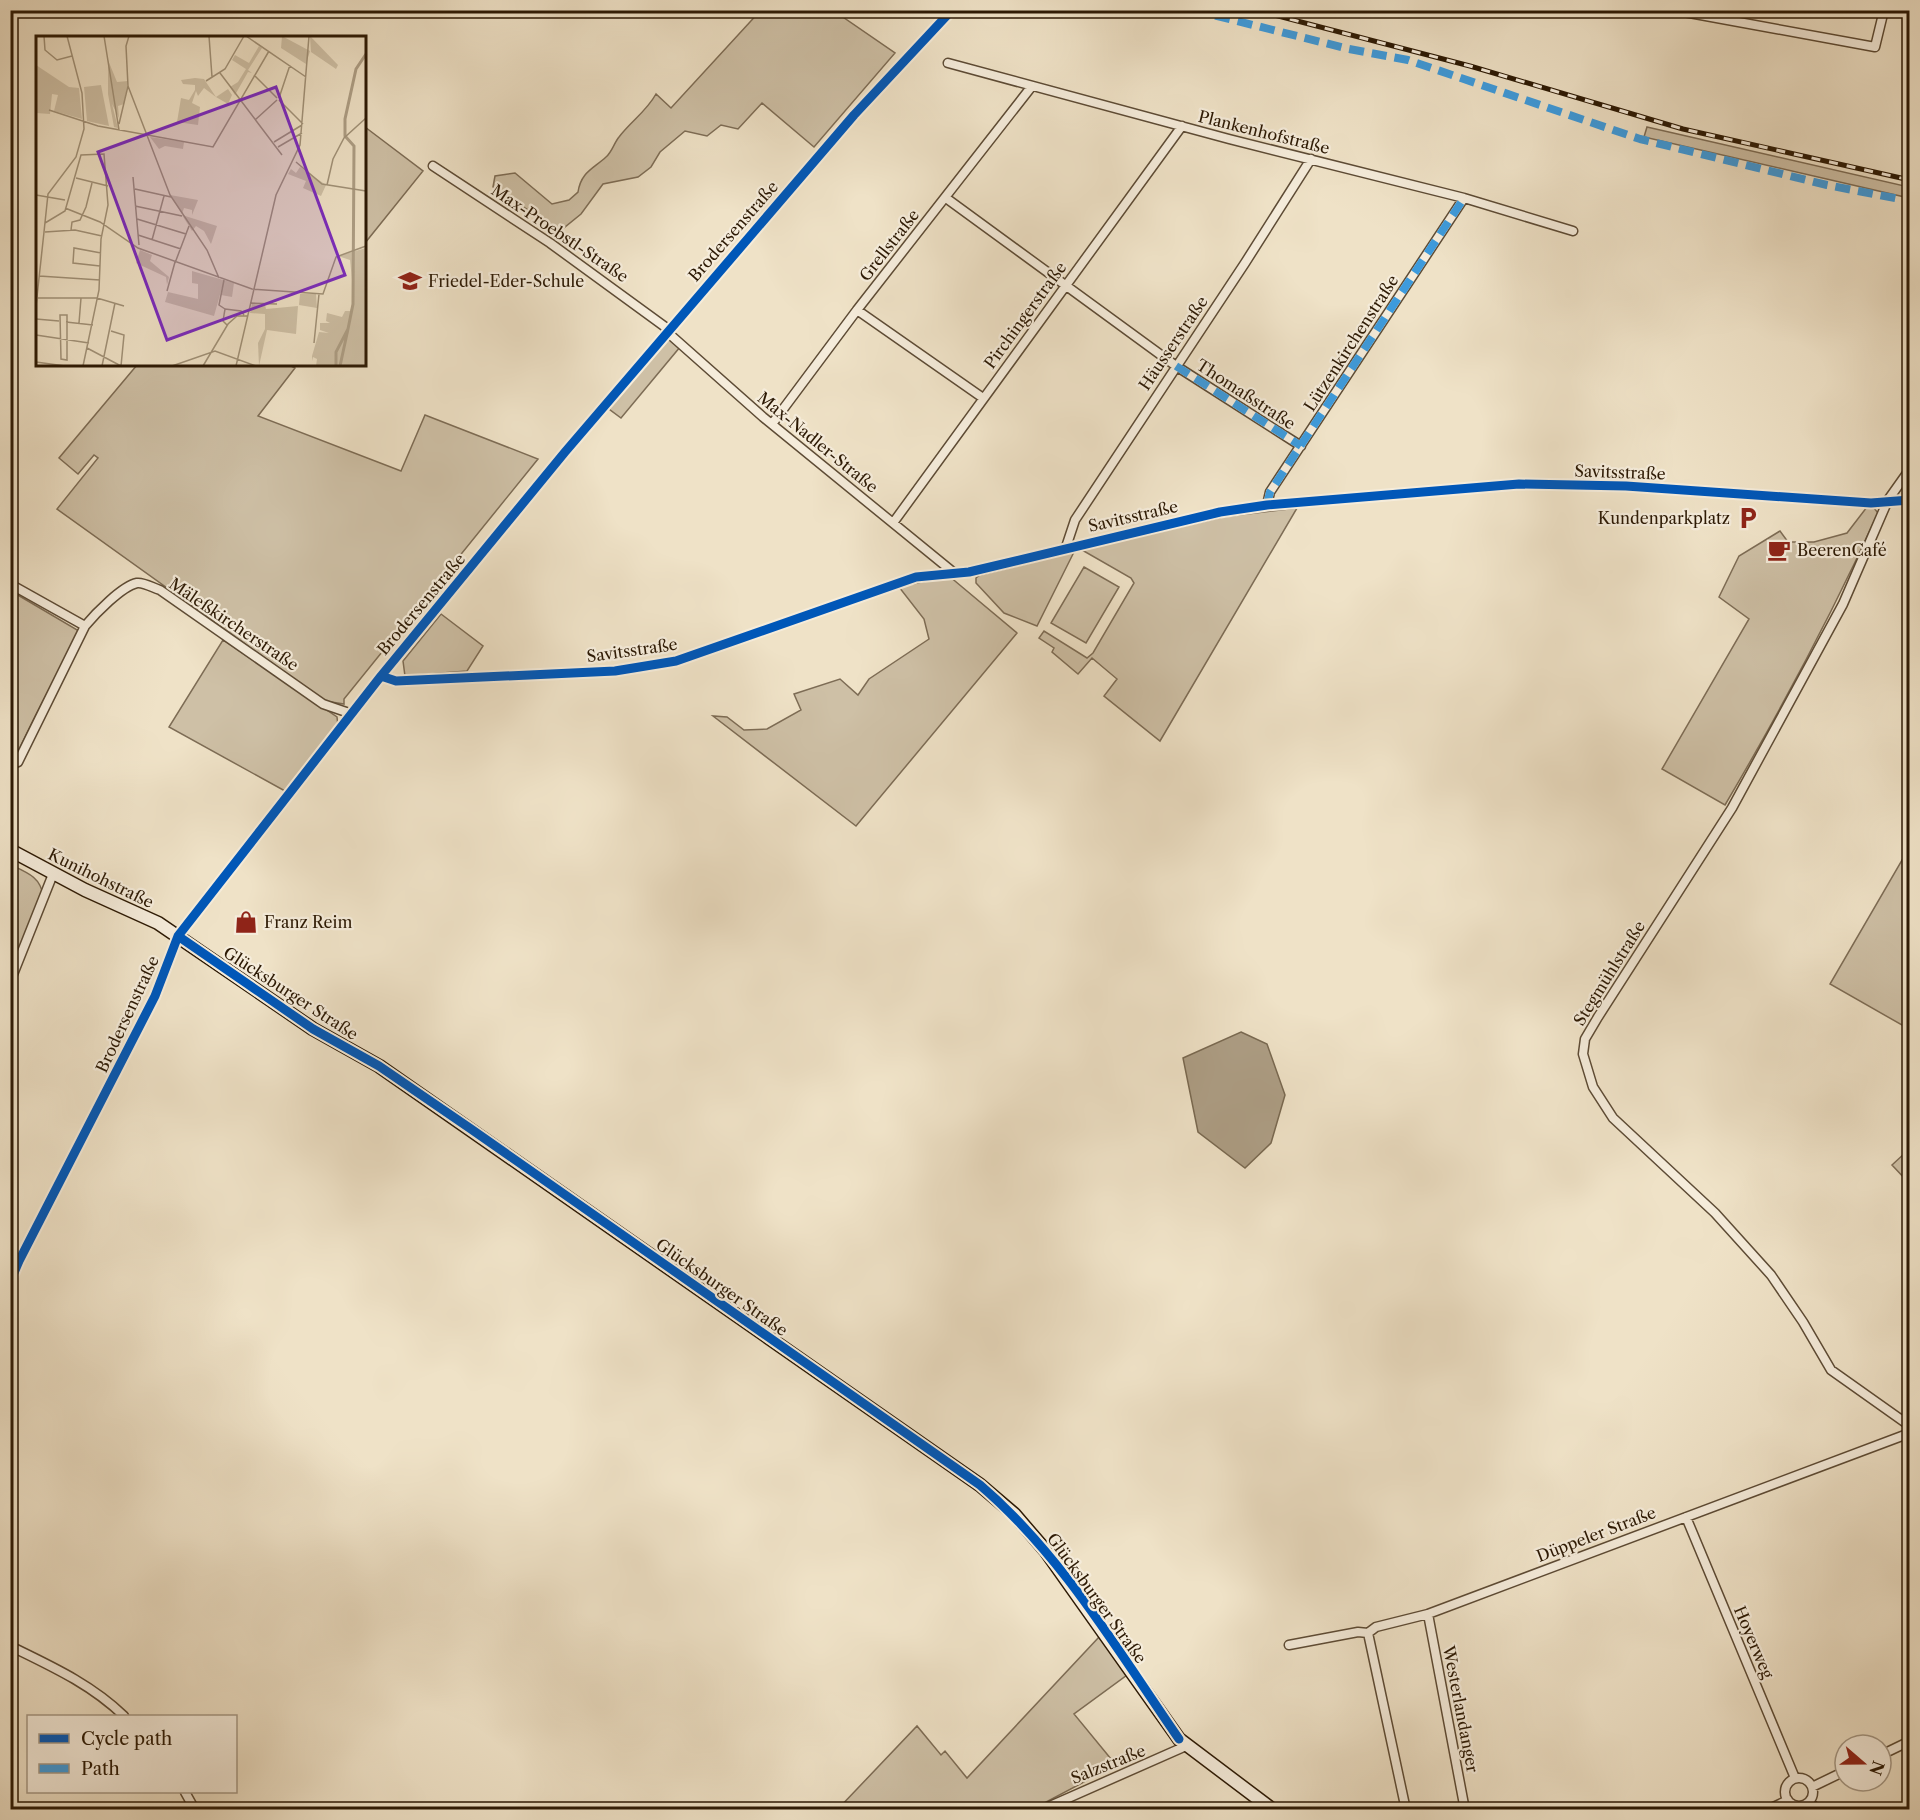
<svg xmlns="http://www.w3.org/2000/svg" width="1920" height="1820" viewBox="0 0 1920 1820" font-family="'Libre Caslon Text',serif">
<rect width="100%" height="100%" fill="#efe2c7"/>
<filter id="stains"><feTurbulence type="fractalNoise" baseFrequency=".00333" numOctaves="4"/><feColorMatrix values="0 0 0 0 .2 0 0 0 0 .09 0 0 0 0 .02 0 0 0 .5 -.17"/></filter>
<radialGradient id="worn" r=".72"><stop offset=".6" stop-color="#630" stop-opacity="0"/><stop offset="1" stop-color="#630" stop-opacity=".3"/></radialGradient>
<path fill="#cec0a6" stroke="#7d6c55" stroke-width="1.5" d="M761 10 834 11 895 53 814 147 762 103 738 129 721 125 707 136 685 131 660 152 651 167 638 177 603 184 581 214 560 231 493 187 495 176 515 173 552 204 569 200 578 192C581 172 593 169 606 157 612 152 614 143 619 137 631 121 646 112 656 94L671 108Z
M365 127 423 171 365 243Z
M1647 127 1909 187V198L1644 137Z
M667 337 680 347 621 418 609 409Z
M137 365H289L295 368 258 416 401 471 425 415 538 459 344 699V704L325 701 57 509 98 458 94 455 78 474 59 458Z
M1867 507 1874 508 1878 513C1832 614 1781 710 1725 805L1662 769 1749 619 1719 597 1739 556 1780 531 1788 542H1814L1847 533Z
M1297 508 1160 741 1104 696 1117 679 1092 658 1078 674 1052 652 1054 648 1039 638 1044 631 1087 658 1093 653 1134 583 1131 578 1082 550 1222 517Z
M1074 552 1037 626 1004 613 976 583V578L980 575Z
M1084 567 1119 587 1086 643 1051 623Z
M949 576 1017 633 856 826 713 716 727 717 744 730 767 729 801 710 794 694 840 679 858 695 869 679 929 639 924 619 899 587Z
M11 591 79 631C59 673 34 714 16 757L11 760Z
M441 614 483 646 467 671 405 676 403 661Z
M223 640 337 717 338 726 285 791 169 727Z
M1909 848V1029L1830 984Z
M11 865C26 872 41 877 43 896L11 976Z
M1906 1152 1909 1156V1183L1892 1165Z
M1100 1636 1127 1675 1074 1714 1116 1765 1033 1809 837 1810 917 1726 941 1755 945 1751 967 1778Z"/>
<path fill="#ad9e85" stroke="#796951" stroke-width="1.5" d="M1241 1032 1267 1044 1285 1095 1271 1143 1245 1168 1198 1132 1183 1058Z"/>
<g fill="none" stroke-linecap="round" stroke-linejoin="round">
<g stroke="#5d4b35" stroke-width="11">
<path id="street" d="M1673 10 1875 47 1884 10
M948 63 1229 139 1464 198 1573 231
M433 166 550 243 668 329
M946 198 1176 366 1301 446
M857 310 983 398
M666 331 763 417 953 572
M772 424 857 310 1032 86
M1910 469 1888 500 1843 604 1732 808 1598 1017 1585 1039 1583 1054 1593 1087 1613 1118 1715 1213 1771 1275 1803 1322 1831 1370 1910 1426
M1267 505 1270 492 1464 198
M893 523 1182 126
M1066 547 1075 520 1245 263 1311 159
M10 584 85 626C95 614 122 586 137 583 144 582 153 588 160 590L323 704 352 714
M381 676 396 681 615 671 676 661 916 577 969 572 1220 512 1267 505 1519 484 1626 486 1871 503 1910 500
M10 765 18 762 85 626
M10 982 53 874
M10 1282 19 1261 155 996 178 936 381 676 565 452 854 115 952 10
M1686 1517 1795 1778
M1428 1614 1465 1810
M1368 1633 1406 1810
M1289 1645 1358 1632 1368 1633 1376 1627 1428 1614 1910 1433
M10 1646C51 1666 91 1684 124 1716
M1881 1755 1910 1741
M1785 1792a14 14 0 1 1 28 0a14 14 0 1 1-28 0Z
M1812 1787 1845 1771
M185 1792 195 1810
M1809 1802 1819 1810
M1041 1810 1186 1746
M1767 1810 1788 1800"/>
</g>
<g stroke="#2c1904" stroke-width="15">
<path id="secondary" d="M10 850 85 890 158 923 313 1029 379 1066 980 1485 1014 1514 1045 1550 1179 1739 1273 1810"/>
</g>
<use href="#street" stroke="#f5ecdb" stroke-width="8"/>
<use href="#secondary" stroke="#f5ecdb" stroke-width="12"/>
<g stroke="#2c1904" stroke-width="5">
<path id="rail" d="M1255 10 1470 66 1683 129 1910 180"/>
</g>
<use href="#rail" stroke="#f5ecdb" stroke-width="3" stroke-dasharray="9" stroke-linecap="butt"/>
<path stroke="#3d9bdd" stroke-width="8" stroke-dasharray="15 8" stroke-linecap="butt" d="M1193 10 1349 49 1408 60 1640 139 1827 185 1910 201
M1176 366 1301 446
M1267 505 1270 492 1464 198"/>
<g stroke="#f5ecdb" stroke-width="13">
<path id="cycleway" d="M381 676 396 681 615 671 676 661 916 577 969 572 1220 512 1267 505 1519 484 1626 486 1871 503 1910 500
M178 936 313 1029 379 1066 471 1129 980 1485C1062 1555 1118 1651 1179 1739
M10 1282 19 1261 155 996 178 936 381 676 565 452 854 115 952 10"/>
</g>
<use href="#cycleway" stroke="#0057b8" stroke-width="9"/>
</g>
<defs>
<g id="school-bare" transform="scale(1.8)"><path d="M0-5L7-2L0 1L-7-2ZM-4 1L0 2.5L4 1V4Q0 6-4 4Z" fill="#8f2418" stroke="#f5ecdb" stroke-width="2.5" paint-order="stroke"/></g>
<g id="parking-bare" transform="scale(1.8)"><path d="M-3.5-5.5H1a3.5 3.5 0 0 1 0 7H-1V5.5H-3.5ZM-1-3.4V-.6H.8a1.4 1.4 0 0 0 0-2.8Z" fill="#8f2418" stroke="#f5ecdb" stroke-width="2.5" paint-order="stroke"/></g>
<g id="cafe-bare" transform="scale(1.8)"><path d="M-5.5-4.5H6V0H3Q3 3.5 0 3.5H-2.5Q-5.5 3.5-5.5 0ZM3-3.2v2h1.7v-2ZM-6 4.5H4V6H-6Z" fill="#8f2418" stroke="#f5ecdb" stroke-width="2.5" paint-order="stroke"/></g>
<g id="shop-bare" transform="scale(1.8)"><path d="M-5-2.5h2.3a2.7 3.5 0 0 1 5.4 0H5L5.5 6h-11ZM-1.5-2.5h3a1.5 2.3 0 0 0-3 0Z" fill="#8f2418" stroke="#f5ecdb" stroke-width="2.5" paint-order="stroke"/></g>
</defs>
<g fill-rule="evenodd">
<use href="#school-bare" x="410" y="281"/>
<use href="#parking-bare" x="1748" y="518"/>
<use href="#cafe-bare" x="1779" y="550"/>
<use href="#shop-bare" x="246" y="922"/>
</g>
<g text-anchor="middle" dominant-baseline="central" stroke-width="4.5" stroke-linejoin="round" paint-order="stroke">
<g font-size="16" fill="#2c1904" stroke="#f5ecdb">
<text transform="translate(1264 132) rotate(14)">Plankenhofstraße</text>
<text transform="translate(733 231) rotate(-49)">Brodersenstraße</text>
<text transform="translate(560 233) rotate(34)">Max-Proebstl-Straße</text>
<text transform="translate(889 245) rotate(-52)">Grellstraße</text>
<text transform="translate(1025 315) rotate(-54)">Pirchingerstraße</text>
<text transform="translate(1173 343) rotate(-56)">Häusserstraße</text>
<text transform="translate(1351 343) rotate(-57)">Lützenkirchenstraße</text>
<text transform="translate(1246 394) rotate(33)">Thomaßstraße</text>
<text transform="translate(818 442) rotate(39)">Max-Nadler-Straße</text>
<text transform="translate(1620 472) rotate(2)">Savitsstraße</text>
<text transform="translate(1133 516) rotate(-13)">Savitsstraße</text>
<text transform="translate(421 604) rotate(-50)">Brodersenstraße</text>
<text transform="translate(234 624) rotate(34)">Mäleßkircherstraße</text>
<text transform="translate(632 650) rotate(-8)">Savitsstraße</text>
<text transform="translate(101 878) rotate(26)">Kunihohstraße</text>
<text transform="translate(1609 973) rotate(-58)">Stegmühlstraße</text>
<text transform="translate(291 993) rotate(33)">Glücksburger Straße</text>
<text transform="translate(127 1014) rotate(-65)">Brodersenstraße</text>
<text transform="translate(722 1287) rotate(35)">Glücksburger Straße</text>
<text transform="translate(1596 1534) rotate(-21)">Düppeler Straße</text>
<text transform="translate(1097 1598) rotate(54)">Glücksburger Straße</text>
<text transform="translate(1754 1642) rotate(67)">Hoyerweg</text>
<text transform="translate(1461 1709) rotate(79)">Westerlandanger</text>
<text transform="translate(1108 1764) rotate(-22)">Salzstraße</text>
</g>
<g font-size="16" fill="#2c1904" stroke="#f5ecdb" text-anchor="start">
<text x="428" y="281">Friedel-Eder-Schule</text>
<text x="1730" y="518" text-anchor="end">Kundenparkplatz</text>
<text x="1797" y="550">BeerenCafé</text>
<text x="264" y="922">Franz Reim</text>
</g>
</g>
<g transform="translate(36 36)">
<rect width="330" height="330" fill="#efe2c7"/>
<path d="M246 0 274 15 270 28 245 12ZM274 0 302 29 300 33 275 16ZM223 10 226 12 212 34 216 37 212 36 199 59 194 51 202 46 210 33 196 24 199 19 213 27ZM72 24 81 46 92 45 88 68 82 70 83 82 76 68 82 92 78 91 72 58ZM0 29 33 51 43 52 46 83 18 75 22 59 16 58 14 78 0 77ZM159 42 168 43 180 61 192 53 196 59 192 68 180 61 168 52 162 60 160 55 156 67 164 71 162 89 141 86 145 62 153 64 159 54V49L147 48 145 44ZM65 49 73 90 51 85 48 51ZM114 101 148 106 147 113 129 110 123 113ZM264 131 290 149 285 160 267 152 270 145 252 138 255 133 260 137ZM134 159 162 164 156 179V174L148 172 146 178ZM146 179 181 190 175 208 168 195 160 190 156 195ZM330 212V330H280L281 323 277 321 276 325V320L283 296 293 297 284 294V287H294L290 285 291 277 306 281 309 275H314L318 263 314 224 302 220ZM104 214 116 219 114 225 133 241 131 249 130 241 100 227ZM156 235 198 247 196 261 185 259 187 248 178 280 129 266 132 256 162 263V248L156 247ZM264 258H280L281 272 263 269ZM216 268 229 269 230 273 262 270 260 298 231 294 223 330 222 307 229 293V278L214 277Z" fill="#cec0a6"/>
<path fill="none" stroke="#ad9e85" stroke-width="3" d="M300 330V316L312 293 317 268 318 110 309 100V83L320 33 330 18M304 330 312 293"/>
<path fill="none" stroke="#a19279" stroke-width="1.5" d="M8 0 9 14 21 24 36 20M68 0 83 94M173 0 176 41M210 0 270 41M184 37 246 119M218 39 241 62M170 45 189 33 208 0M92 50 134 159 171 214 183 242M243 62 254 29M243 64 267 88M13 74 62 90 177 111 233 15M219 84 241 64M83 88 92 50 90 10 93 0M0 93V127M238 106 266 89M242 111 266 97M260 126 286 148 330 155M97 141 103 209M40 142 72 150M291 149 297 123 308 102 330 82M99 153 135 161M0 159 29 164M99 170 146 180M29 172 64 186 102 212 216 253 287 258 300 221 330 210M101 183 150 198M9 187 29 175 45 119 68 118 72 169 65 203 63 254 47 330M35 194 36 186 44 184 50 171 56 147M8 196 12 158 40 121 48 93 46 57 31 0M9 196 39 194 66 200M102 199 145 213M116 204 128 160M139 227 153 190M64 230 37 227 38 212 65 217M3 240 64 244M188 244 183 269 189 273 187 285 191 289M131 255 139 226M2 262H61L88 270M214 267 241 268M0 270 8 196M189 273 205 275 208 279M24 279H31V324L25 323ZM0 283 23 285M30 286 57 289M43 287 45 262M0 299 53 307M278 307 283 258M51 312 85 330 88 299 75 295M0 326 29 330M66 330 79 267M136 330 179 315 220 330M167 330 192 288 201 280H212M200 330 240 159 264 109 273 0"/>
<path fill="#7b2cbf" fill-opacity="0.15" stroke="#7b2cbf" stroke-width="3" d="M240 51 309 239 131 304 62 116Z"/>
<rect width="330" height="330" fill="none" stroke="#2c1904" stroke-width="3"/>
</g>
<rect width="1920" height="1820" fill="none" stroke="#efe2c7" stroke-width="36"/>
<rect x="12" y="12" width="1896" height="1796" fill="none" stroke="#2c1904" stroke-width="3"/>
<rect x="18" y="18" width="1884" height="1784" fill="none" stroke="#2c1904" stroke-width="1.5"/>
<rect x="27" y="1715" width="210" height="78" fill="#f5ecdb" stroke="#a59885" stroke-width="1.5"/>
<rect x="39" y="1734" width="30" height="9" fill="#0057b8" stroke="#a59885" stroke-width="1.5"/>
<text x="81" y="1745" font-size="18" fill="#2c1904">Cycle path</text>
<rect x="39" y="1764" width="30" height="9" fill="#3d9bdd" stroke="#a59885" stroke-width="1.5"/>
<text x="81" y="1775" font-size="18" fill="#2c1904">Path</text>
<g transform="translate(1863 1763) rotate(110)"><circle r="28" fill="#f5ecdb" stroke="#a59885" stroke-width="1.5"/>
<path d="M0-4.5L10 22L0 15L-10 22Z" fill="#8f2418"/>
<text y="-9" font-size="16" font-weight="bold" text-anchor="middle" fill="#2c1904">N</text>
</g>
<rect width="100%" height="100%" filter="url(#stains)"/>
<rect width="100%" height="100%" fill="url(#worn)"/>
</svg>
